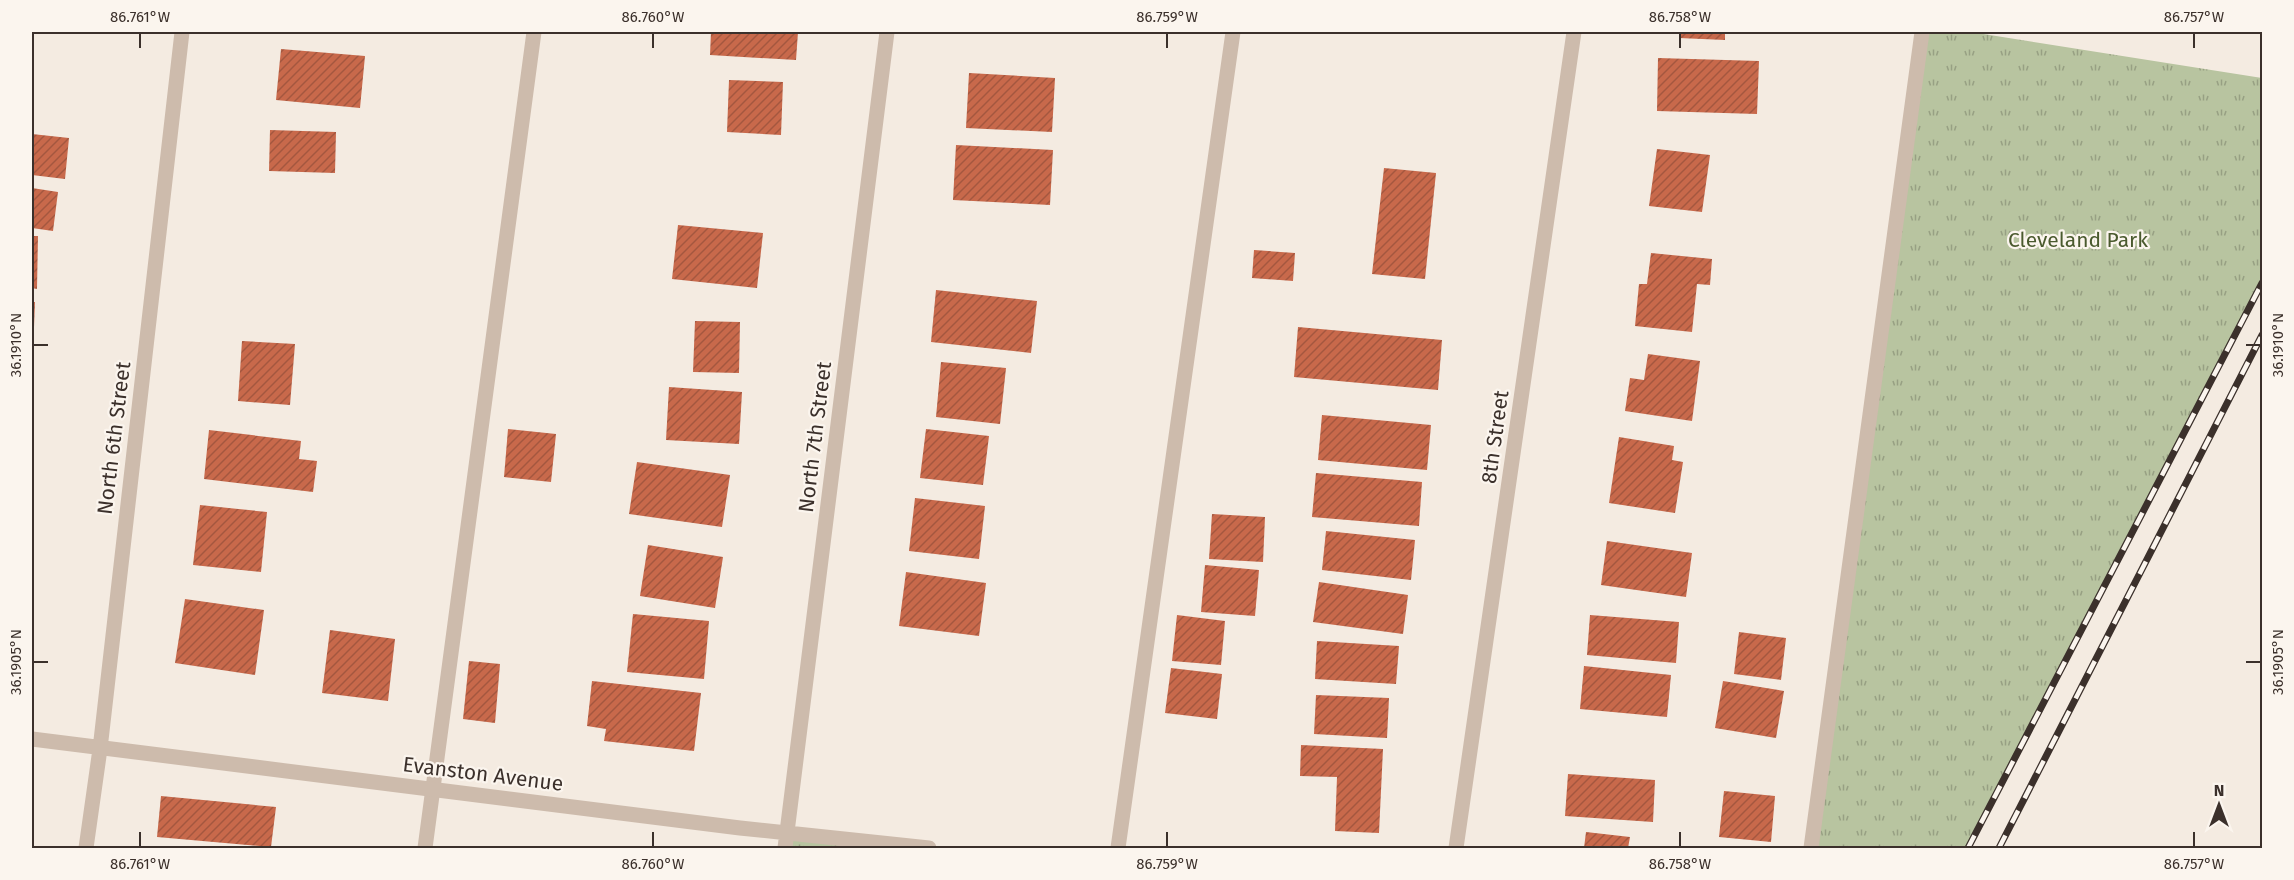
<svg xmlns="http://www.w3.org/2000/svg" width="2294" height="880" viewBox="0 0 2294 880" font-family="'Fira Sans',sans-serif">
<defs>
<pattern id="grass-tufts" width="24" height="20" patternUnits="userSpaceOnUse" patternTransform="scale(1.5)"><rect width="24" height="20" fill="#b8c4a0"/><path d="M3 7l-1-3M5 7V3M7 7l1-3M15 17l-1-3M17 17v-4M19 17l1-3" fill="none" stroke="#97a083"/></pattern>
<pattern id="building-hatch" width="6" height="6" patternUnits="userSpaceOnUse" patternTransform="scale(1.5)"><rect width="6" height="6" fill="#c8694b"/><path d="M-1 1l2-2M0 6l6-6M5 7l2-2" fill="none" stroke="#a4573f"/></pattern>
</defs>
<rect width="100%" height="100%" fill="#f4ebe1"/>
<path fill="url(#grass-tufts)" d="M1922 32H1971L2262 78V286L1967 848H1806Z
M788 833 951 848H785Z"/>
<path fill="url(#building-hatch)" d="M711 32H798L796 60 710 55Z
M1680 32H1725V40L1679 38Z
M281 49 365 56 360 108 276 100Z
M1658 58 1759 61 1757 114 1657 111Z
M969 73 1055 78 1052 132 966 128Z
M729 80 783 82 781 135 727 132Z
M270 130 336 132 335 173 269 171Z
M32 134 69 138 65 179 32 175Z
M956 145 1053 150 1050 205 953 200Z
M1657 149 1710 155 1702 212 1649 206Z
M1384 168 1436 173 1425 279 1372 274Z
M32 188 58 192 53 231 32 228Z
M678 225 763 233 757 288 672 279Z
M32 236H38L37 289 32 288Z
M1254 250 1295 253 1293 281 1252 278Z
M1651 253 1712 259 1710 285 1697 284 1692 332 1635 326 1639 284H1647Z
M936 290 1037 301 1031 353 931 342Z
M32 302H35L33 352H32Z
M695 321 740 322 739 373 693 372Z
M1298 327 1442 340 1438 390 1294 377Z
M242 341 295 344 290 405 238 401Z
M1648 354 1700 361 1692 421 1625 411 1630 378 1644 380Z
M941 362 1006 368 1000 424 936 417Z
M669 387 742 392 739 444 666 440Z
M1322 415 1431 425 1427 470 1318 460Z
M508 429 556 434 551 482 504 477Z
M926 429 989 436 983 485 920 478Z
M209 430 301 441 299 459 317 461 313 492 204 479Z
M1619 437 1674 446 1672 460 1683 462 1675 513 1609 503Z
M637 462 730 475 722 527 629 514Z
M1316 473 1422 482 1419 526 1312 517Z
M915 498 985 506 979 559 909 551Z
M200 505 267 512 261 572 193 565Z
M1212 514 1265 517 1263 562 1209 559Z
M1326 531 1415 540 1411 580 1322 570Z
M1607 541 1692 553 1686 597 1601 585Z
M648 545 723 557 715 608 640 596Z
M1205 565 1259 570 1255 616 1201 612Z
M906 572 986 583 979 636 899 626Z
M1319 582 1408 595 1403 634 1313 622Z
M185 599 264 610 255 675 175 663Z
M633 614 709 621 704 679 627 672Z
M1177 615 1225 621 1221 665 1172 661Z
M1590 615 1679 622 1676 663 1587 655Z
M330 630 395 639 388 701 322 693Z
M1739 632 1786 638 1781 680 1734 674Z
M1317 641 1399 646 1396 684 1315 679Z
M469 661 500 664 495 723 463 719Z
M1584 666 1671 675 1667 717 1580 709Z
M1171 668 1222 674 1217 719 1165 713Z
M592 681 701 693 694 751 604 741 606 729 587 726Z
M1723 681 1784 691 1776 738 1715 728Z
M1316 695 1389 698 1387 738 1314 734Z
M1301 745 1383 749 1379 833 1335 831 1337 777 1300 776Z
M1568 774 1655 780 1653 822 1565 816Z
M1724 791 1775 796 1771 842 1719 837Z
M161 796 276 807 271 847 157 837Z
M1586 832 1630 837 1628 848H1584Z"/>
<g fill="none" stroke-linecap="round" stroke-linejoin="round">
<path stroke="#cdbbac" stroke-width="15" d="M425 848 534 32
M1118 848 1233 32
M1811 848 1922 32"/>
<path stroke="#cdbbac" stroke-width="15" d="M32 739 740 828 929 848
M86 848 100 749 182 32
M785 848 887 32
M1456 848 1574 32"/>
<g stroke="#3b302b" stroke-width="7">
<path id="rail" d="M1968 848 2262 283
M1999 848 2262 335"/>
</g>
<use href="#rail" stroke="#fbf5ee" stroke-width="4.5" stroke-dasharray="14" stroke-linecap="butt"/>
</g>
<path fill="none" stroke="#3b302b" stroke-width="2" d="M140 33V48M653 33V48M1167 33V48M1680 33V48M2194 33V48M33 345H48M2246 345H2261M33 662H48M2246 662H2261M140 832V847M653 832V847M1167 832V847M1680 832V847M2194 832V847"/>
<g text-anchor="middle" dominant-baseline="central" stroke-width="4.5" stroke-linejoin="round" paint-order="stroke">
<g font-size="21" fill="#4a5a2e" stroke="#fbf5ee">
<text x="2078" y="240">Cleveland Park</text>
</g>
<g font-size="21" fill="#3b302b" stroke="#fbf5ee">
<text transform="translate(815 437) rotate(-83)">North 7th Street</text>
<text transform="translate(1495 437) rotate(-82)">8th Street</text>
<text transform="translate(114 438) rotate(-83)">North 6th Street</text>
<text transform="translate(483 774) rotate(7)">Evanston Avenue</text>
</g>
</g>
<rect width="2294" height="880" fill="none" stroke="#fbf5ee" stroke-width="66"/>
<g transform="translate(2219 805)" stroke="#fbf5ee" stroke-width="4.5" paint-order="stroke">
<path d="M0-4.5L10 22L0 15L-10 22Z" fill="#3b302b"/>
<text y="-9" font-size="16" font-weight="bold" text-anchor="middle" fill="#3b302b">N</text>
</g>
<rect x="33" y="33" width="2228" height="814" fill="none" stroke="#3b302b" stroke-width="2"/>
<g font-size="15" text-anchor="middle" fill="#3b302b">
<text x="140" y="22">86.761°W</text>
<text x="653" y="22">86.760°W</text>
<text x="1167" y="22">86.759°W</text>
<text x="1680" y="22">86.758°W</text>
<text x="2194" y="22">86.757°W</text>
<text transform="translate(16 345) rotate(-90)" y="5">36.1910°N</text>
<text transform="translate(2278 345) rotate(-90)" y="5">36.1910°N</text>
<text transform="translate(16 662) rotate(-90)" y="5">36.1905°N</text>
<text transform="translate(2278 662) rotate(-90)" y="5">36.1905°N</text>
<text x="140" y="869">86.761°W</text>
<text x="653" y="869">86.760°W</text>
<text x="1167" y="869">86.759°W</text>
<text x="1680" y="869">86.758°W</text>
<text x="2194" y="869">86.757°W</text>
</g>
</svg>
